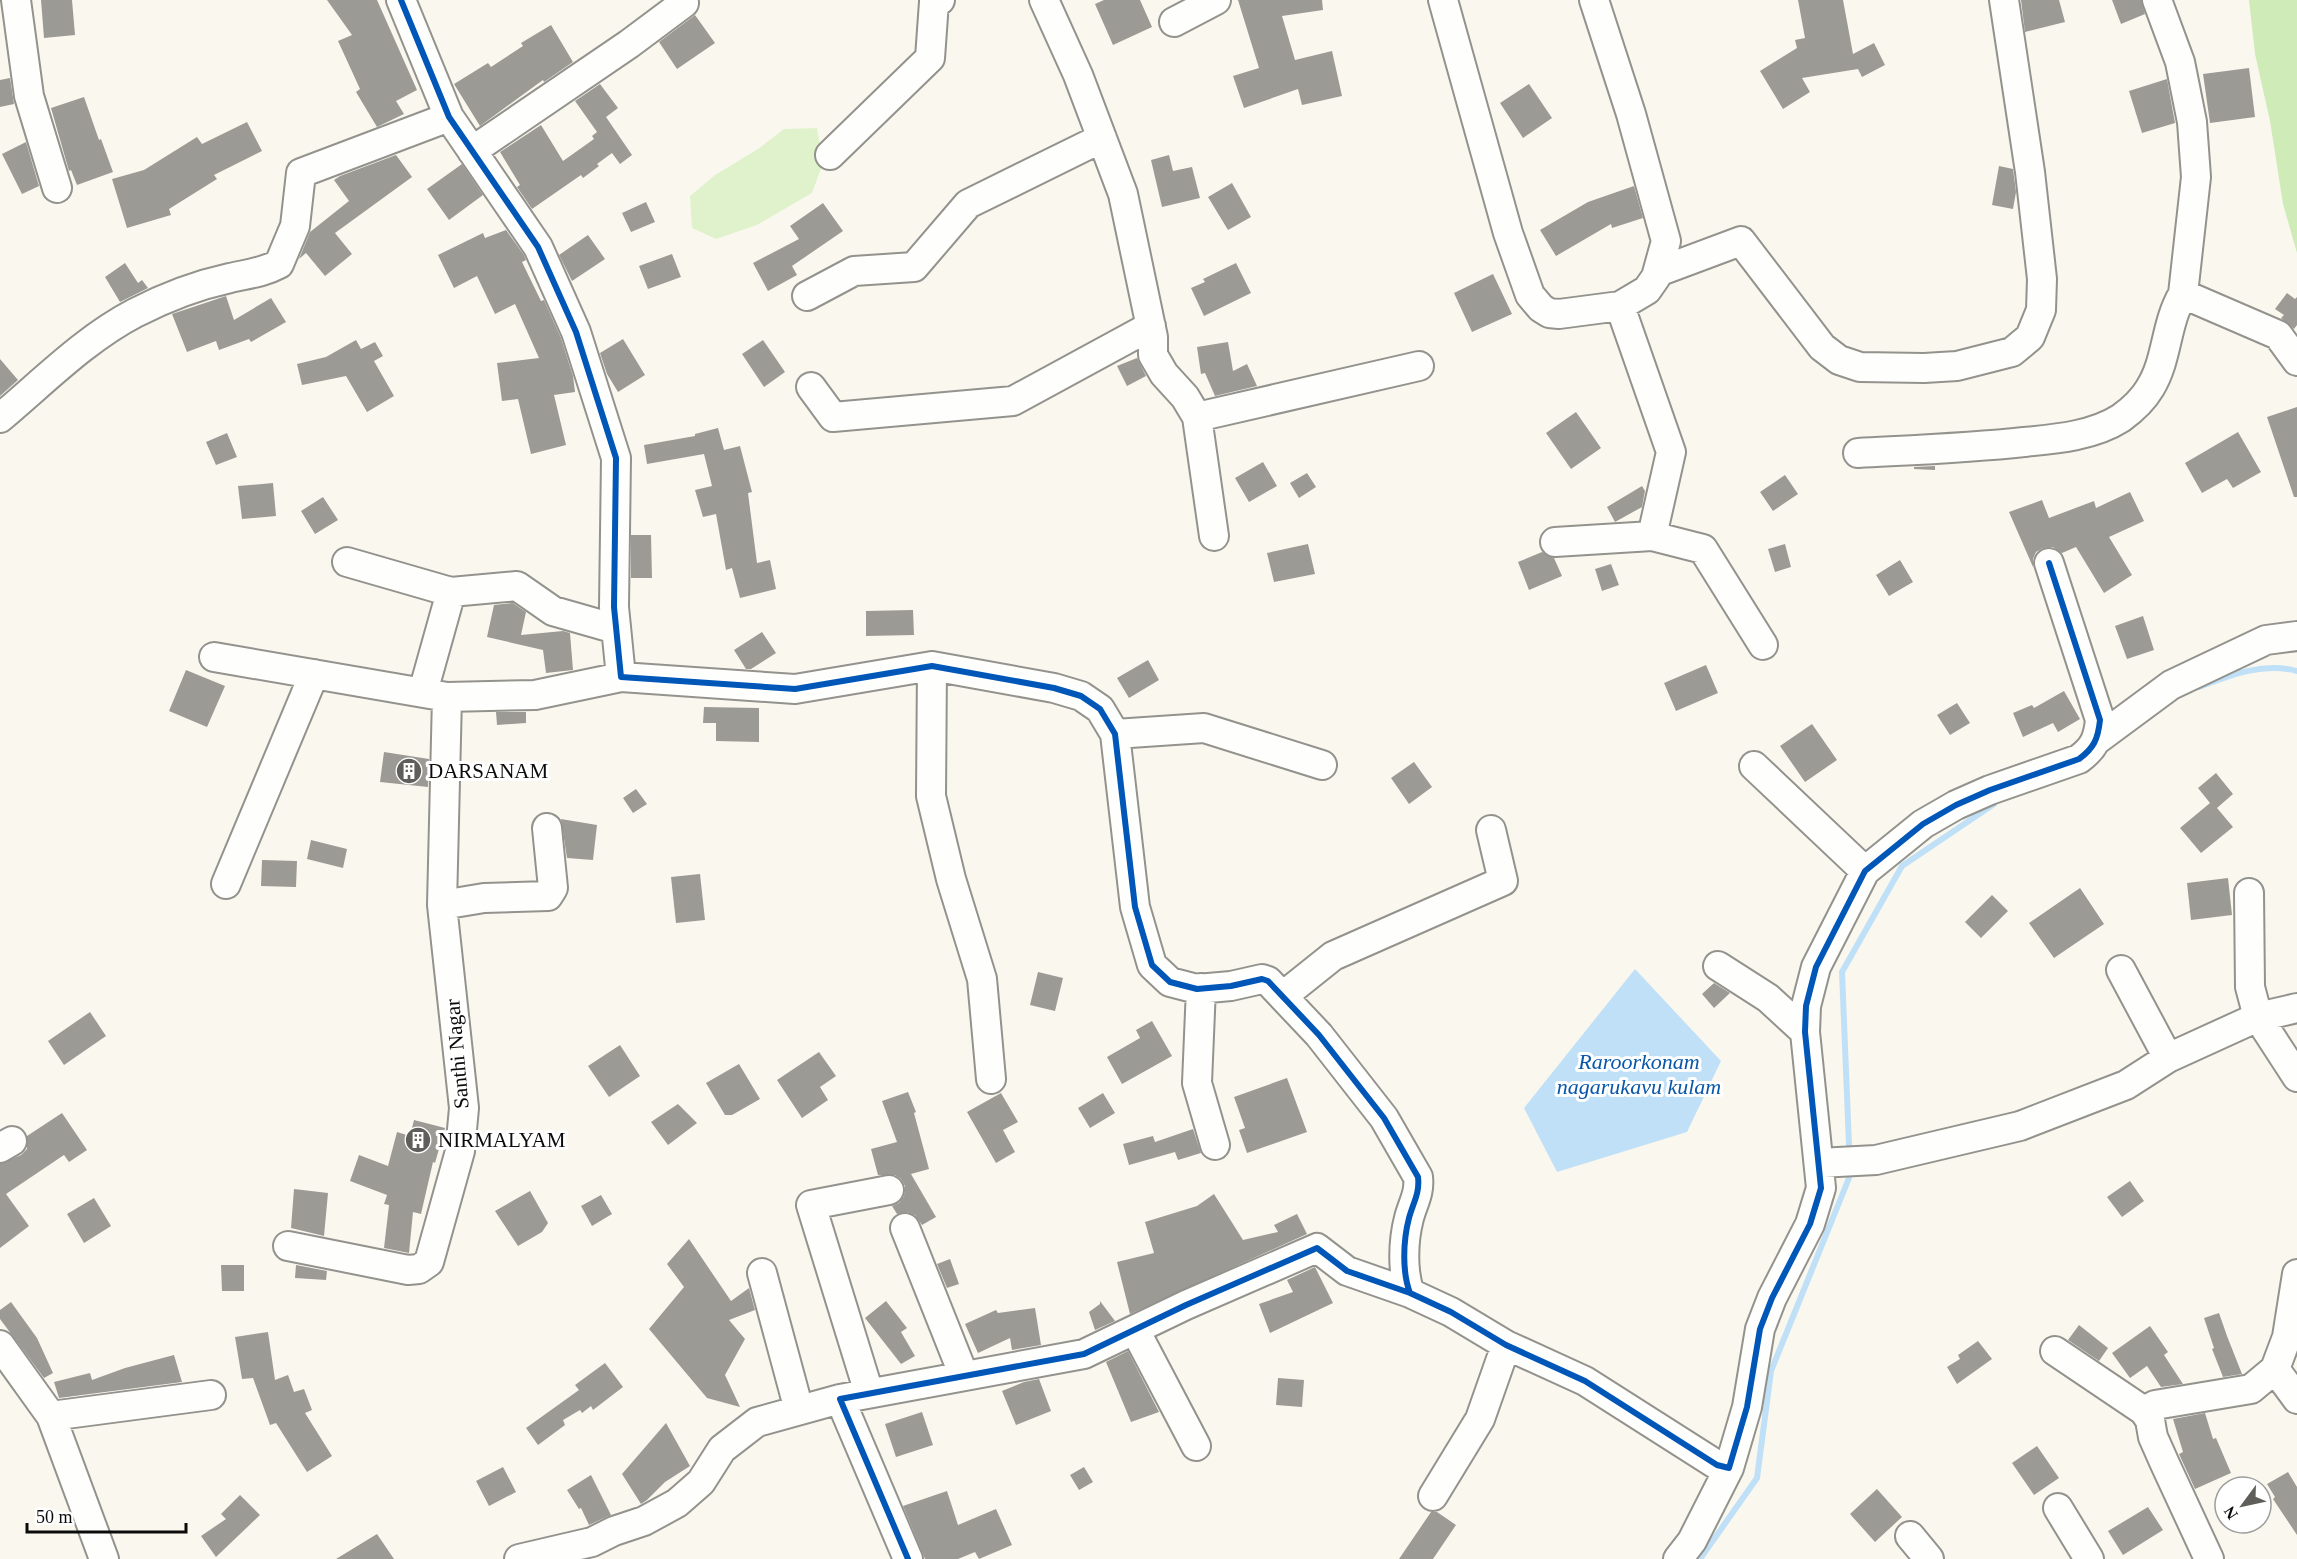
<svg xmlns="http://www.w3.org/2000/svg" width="2297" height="1559" viewBox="0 0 2297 1559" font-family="Georgia,serif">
<rect width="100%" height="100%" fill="#faf8ee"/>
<path fill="#e0f2cb" d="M817 128 823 163 812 193 757 225 716 239 692 228 690 196 715 175 758 149 784 129Z"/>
<path fill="#cfebb8" d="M2249 0H2297V253L2283 204 2270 121 2255 54Z"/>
<path fill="#c0e0f8" d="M1635 969 1721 1061 1687 1132 1557 1172 1524 1108Z"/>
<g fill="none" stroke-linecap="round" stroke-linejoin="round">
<path stroke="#c0e0f8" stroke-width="6" d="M2199 687C2231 675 2263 662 2297 671
M1849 1145 1842 972 1902 866 1994 804
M1700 1559 1757 1478 1771 1371 1849 1178"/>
</g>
<path fill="#9c9a94" d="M41 0H72L75 35 44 38Z
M327 0H377L417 90 396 101 404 114 377 127 356 92 360 89 338 41 352 35Z
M1104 0H1140L1152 27 1113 45 1095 4Z
M1238 0H1322L1323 10 1282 16 1295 60 1332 51 1342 96 1302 105 1298 89 1244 108 1233 76 1259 68Z
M1798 0H1843L1853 54 1874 43 1885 65 1862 77 1858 69 1802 78 1810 92 1783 109 1760 71 1797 48 1795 40 1805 38Z
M2021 0H2059L2065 22 2025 32Z
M2112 0H2141L2145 14 2121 24Z
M695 15 715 43 677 69 659 42Z
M551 25 573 62 544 82 543 80 480 126 454 84 488 63 491 67 523 46 521 43Z
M2249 68 2255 117 2210 123 2203 74Z
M10 78 14 104 0 107V80Z
M2167 79 2175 123 2142 133 2129 91Z
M600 84 618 108 606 117 632 155 620 164 612 153 597 164 599 166 583 178 581 175 532 209 517 187 520 185 500 152 541 125 563 161 594 139 592 136 597 132 575 101Z
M1529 84 1552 118 1523 138 1500 103Z
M84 97 99 140 101 139 113 172 77 185 71 170 69 171 51 108Z
M247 122 262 151 214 175 217 179 169 209 171 215 127 228 112 179 144 170 197 137 202 144Z
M26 142 39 186 22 194 2 154Z
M396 155 412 177 335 233 352 254 325 276 306 253 299 259 310 232 349 201 334 180 340 176Z
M1169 155 1173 171 1192 167 1200 198 1162 207 1151 160Z
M462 164 483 195 449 220 427 189Z
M1999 166 2013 169 2016 192 2013 209 1992 205Z
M1232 183 1251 217 1228 230 1208 197Z
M1634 186 1643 218 1612 228 1611 224 1556 256 1540 230 1588 202Z
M646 202 655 222 631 232 622 213Z
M823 203 843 231 792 266 797 275 768 291 753 263 799 239 790 226Z
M506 230 524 255 526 260 522 262 541 301 544 300 561 338 573 376 575 392 554 395 566 445 531 454 518 399 502 401 497 363 539 358 515 304 495 314 477 276 454 288 438 255 483 233 485 238Z
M588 235 605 259 572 281 559 255Z
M672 254 681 277 648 289 639 266Z
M125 263 138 283 142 280 148 288 120 302 105 277Z
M1236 263 1251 293 1204 316 1191 288 1205 282 1203 279Z
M1493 274 1512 314 1472 332 1454 293Z
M2287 293 2295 299 2297 297V325L2294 329 2281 318 2284 315 2275 309Z
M226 296 234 320 271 298 286 322 251 342 249 339 219 350 216 341 187 352 172 314Z
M623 339 645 375 618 392 607 374 600 353Z
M356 340 361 349 375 342 383 356 374 361 394 396 367 412 346 376 302 385 297 364 326 357Z
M763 340 785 372 764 387 742 354Z
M1228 342 1233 371 1247 364 1257 386 1215 396 1205 373 1201 374 1197 347Z
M1137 358 1146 376 1127 386 1117 366Z
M0 359 18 380 0 396Z
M2297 407V497H2294L2267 417Z
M1576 412 1601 448 1571 469 1546 433Z
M718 428 724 450 740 446 752 492 748 493 757 563 770 560 776 589 740 598 732 568 726 570 716 514 703 517 695 490 712 486 704 454 647 464 644 445 695 436V434Z
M2238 432 2261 472 2233 488 2227 479 2202 493 2185 463Z
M227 433 237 457 216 465 206 442Z
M1263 462 1277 486 1249 502 1235 478Z
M1935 466V470L1914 469V467Z
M1307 473 1316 487 1299 498 1290 483Z
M1785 475 1798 494 1773 511 1760 492Z
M273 483 276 516 242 519 238 486Z
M1642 486 1645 491 1642 507 1615 522 1607 507Z
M2130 492 2144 521 2109 537 2132 575 2104 593 2076 547 2062 553 2053 547 2043 548 2036 552 2033 559V567L2009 512 2042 500 2049 518 2094 501 2096 508Z
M323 497 338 520 315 534 301 511Z
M631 535H651L652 578H631Z
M1308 544 1315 574 1274 582 1267 553Z
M1785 544 1791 567 1775 572 1768 549Z
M1542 552 1554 558 1562 576 1529 590 1518 562Z
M1900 560 1913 582 1889 596 1876 575Z
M1611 564 1619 585 1602 591 1595 569Z
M513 603 526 612 521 635 563 631 570 633 573 670 546 673 543 650 487 637 494 605Z
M913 610 914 635 866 636V611Z
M2143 616 2154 650 2127 659 2115 626Z
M762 632 776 653 751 669H746L734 650Z
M1148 660 1159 680 1129 698 1117 678Z
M1706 665 1718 693 1676 711 1664 683Z
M186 670 225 686 207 727 169 711Z
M2064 691 2080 719 2058 732 2053 723 2023 737 2013 713 2032 705 2034 708Z
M1957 703 1970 723 1950 735 1937 715Z
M704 707 759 708V742L716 741V723H703Z
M496 712H526V723L497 725Z
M1812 724 1837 760 1805 782 1780 746Z
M384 752 429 759 428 787 380 782Z
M1414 762 1432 787 1409 804 1391 778Z
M2216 773 2233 794 2217 808 2233 827 2201 853 2180 828 2210 803 2198 788Z
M636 789 647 804 633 813 623 798Z
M561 819 597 825 593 860 567 858Z
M311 840 347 849 343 868 307 859Z
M262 860 297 861 296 887 261 886Z
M700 874 705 920 676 923 671 877Z
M2228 878 2232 915 2191 920 2187 883Z
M2080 888 2104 924 2054 958 2029 923Z
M1992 895 2008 911 1981 938 1965 922Z
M1038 972 1063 978 1055 1011 1030 1005Z
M1714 983 1730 993 1714 1008 1702 994Z
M90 1012 106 1036 64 1065 48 1041Z
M1152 1021 1172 1056 1122 1084 1107 1057 1140 1038 1136 1030Z
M620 1045 640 1076 609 1097 588 1066Z
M819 1052 836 1076 820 1087 828 1100 802 1118 777 1080Z
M739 1064 760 1099 732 1115H725L706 1083Z
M1287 1078 1307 1132 1247 1153 1239 1130 1245 1128 1234 1097Z
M908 1092 916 1112 914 1113 929 1169 911 1174 936 1217 922 1225 915 1215 907 1212 897 1214 892 1206 899 1203 904 1196 905 1186 901 1179 895 1175H878L871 1149 897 1142 882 1101Z
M1001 1093 1018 1122 1003 1130 1015 1152 996 1163 967 1112Z
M1103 1093 1115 1113 1090 1128 1078 1108Z
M678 1104 697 1123 668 1145 651 1122Z
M62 1113 87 1150 69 1162 64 1155 6 1194 29 1226 0 1248V1164L21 1155 27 1149V1136Z
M414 1120 445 1128 435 1163 433 1162 421 1214 413 1212 409 1253 384 1248 389 1205 384 1204 387 1195 350 1181 359 1155 388 1166 397 1132 410 1136Z
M1193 1129 1201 1153 1178 1160 1175 1152 1129 1165 1123 1144 1153 1136 1155 1142Z
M2130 1181 2144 1201 2122 1217 2107 1197Z
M294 1189 328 1193 324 1236 291 1228Z
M530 1191 548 1223 542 1232 518 1246 495 1211Z
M1214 1194 1243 1240 1278 1232 1274 1225 1297 1214 1307 1234 1130 1314 1117 1262 1154 1253 1145 1222 1197 1206Z
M601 1195 612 1214 592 1226 581 1206Z
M94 1198 111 1226 84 1243 67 1214Z
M689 1239 731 1301 749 1288 755 1310 729 1320 745 1339 725 1375 740 1407 707 1398 649 1329 684 1287 667 1264Z
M950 1259 959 1284 947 1288 937 1264Z
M221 1265H244V1291H222Z
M296 1265 327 1271 326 1280 295 1278Z
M1315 1267 1333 1303 1270 1333 1259 1304 1293 1292 1287 1280Z
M886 1301 907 1328 901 1332 915 1356 901 1364 865 1318Z
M1100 1301 1115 1321 1095 1330 1089 1312 1100 1304Z
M11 1302 37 1338 53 1373 44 1378 0 1319V1310Z
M1035 1308 1041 1345 1012 1350 1010 1338 978 1353 965 1324 996 1310 998 1313Z
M2219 1313 2227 1336 2242 1374 2223 1377 2212 1349 2214 1348 2204 1318Z
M2079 1325 2108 1348 2099 1361 2068 1340Z
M2150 1326 2168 1352 2164 1355 2183 1384 2161 1387 2147 1366 2130 1378 2112 1353Z
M268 1332 275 1380 288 1375 294 1392 304 1389 312 1410 305 1413 332 1456 307 1472 276 1423 270 1425 253 1378 242 1379 235 1337Z
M1978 1341 1992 1359 1957 1384 1947 1367 1960 1359 1958 1355Z
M1128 1351 1159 1412 1131 1422 1106 1362Z
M174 1355 182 1382 59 1398 54 1382 90 1373 92 1380 125 1368Z
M605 1363 623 1387 593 1410 591 1406 582 1413 580 1410 563 1420 565 1425 538 1445 526 1428 579 1390 575 1385Z
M1278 1378 1304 1380 1302 1407 1276 1405Z
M1039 1379 1051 1411 1016 1425 1002 1391 1024 1382Z
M922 1412 933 1445 896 1457 885 1424Z
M2205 1413 2213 1439 2216 1438 2231 1473 2195 1489 2179 1454 2183 1452 2173 1419Z
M666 1423 690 1466 665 1482 647 1500 641 1504 622 1474Z
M2037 1446 2059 1478 2034 1495 2012 1463Z
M503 1467 516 1492 489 1506 476 1481Z
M1084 1467 1093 1482 1079 1490 1070 1475Z
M2288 1472 2297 1487V1535L2273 1499 2275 1497 2267 1484Z
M591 1475 611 1515 589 1525 581 1508 579 1509 567 1490Z
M1877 1489 1902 1517 1875 1542 1850 1514Z
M947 1491 958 1525 996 1509 1012 1545 979 1559 975 1552 958 1559H925L903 1506Z
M240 1495 260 1515 216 1557 201 1536 226 1519 221 1514Z
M2148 1507 2163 1530 2123 1555 2108 1531Z
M1431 1512H1437L1456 1525 1433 1559H1399Z
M377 1534 394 1559H336Z"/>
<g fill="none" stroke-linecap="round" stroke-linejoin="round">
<g stroke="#93928d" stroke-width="32">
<path id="minor" d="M16 0 29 96 57 188
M401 0 449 117 538 247 576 332 616 458 614 607 621 677 795 689 932 666 1054 688 1081 696 1100 709 1115 734 1135 907 1152 965 1170 982 1197 989 1231 986 1262 979 1268 981 1319 1035 1384 1118 1418 1177C1420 1193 1413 1203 1409 1218 1403 1241 1402 1272 1410 1293
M1044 0 1078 75 1123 194 1153 337V355L1164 374 1185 397 1197 417 1214 536
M1443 0 1508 233 1530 295 1541 308 1549 313 1559 314 1620 306 1647 290 1656 277 1666 241 1631 114 1594 0
M1174 22 1216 0
M472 151 629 44 684 3
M830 155 930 58 934 2 940 0
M1658 272 1741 241 1822 347 1839 360 1860 367 1924 368 1957 366 2012 352 2030 337 2041 310 2042 279 2030 172 2004 0
M2183 294 2278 335 2297 361
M807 296 854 271 914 267 968 204 1102 138
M1620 306 1671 452 1652 536 1703 549 1763 645
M811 387 833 417 1013 401 1151 326
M1197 417 1419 366
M0 418C43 382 85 339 135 313 164 298 198 285 230 278 247 274 262 273 279 264L295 226 301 173 449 117
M1858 453C1914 450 1969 448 2024 442 2056 439 2093 436 2121 418 2132 410 2143 400 2150 388 2168 359 2165 324 2183 294L2196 177 2192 122 2180 62 2157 0
M1555 542 1652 536
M347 562 451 592 517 586 553 611 616 629
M214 657 447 697 535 695 621 677
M932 666 931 796 951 879 982 979 991 1079
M423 692 451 592
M1115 734 1204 728 1322 765
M2098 739 2171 685 2266 640 2297 636
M1754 766 1865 871
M226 884 314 674
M2249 893 2250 987 2258 1017 2297 1008
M442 905 484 898 548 896 553 888 547 828
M1718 966 1768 998 1805 1032
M2121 970 2168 1058
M1201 988 1197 1083 1215 1145
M1283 996 1333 956 1503 881 1491 830
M0 1148 12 1141
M1819 1163 1876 1160 2020 1126 2126 1085 2168 1058 2258 1017 2297 1077
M905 1228 964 1376
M288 1246 408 1270 419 1269 429 1262 460 1151 464 1108 442 905 447 697
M762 1273 799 1410
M1135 1330 1196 1446
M0 1345 51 1416 104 1559
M2055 1351 2144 1411
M2275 1369 2297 1399
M869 1393 811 1205 889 1190
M51 1416 211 1395
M1433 1496 1480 1419 1506 1345
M2058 1508 2089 1559
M1910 1536 1929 1559
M519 1559 592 1542 614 1531 644 1521 677 1503 701 1482 722 1449 757 1422 840 1399
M908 1559 840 1399 1084 1354 1186 1305 1317 1248 1347 1271 1410 1293 1451 1312 1506 1345 1585 1381 1717 1465 1729 1468 1747 1407 1760 1329 1772 1298 1810 1224 1821 1188 1805 1032 1806 1006 1816 967 1865 871 1923 824 1956 805 1990 790 2079 759C2094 748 2098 739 2100 720L2049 563
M1678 1559 1692 1541 1729 1468
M2209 1559 2165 1464 2153 1437 2150 1420 2144 1411 2155 1405 2251 1389 2275 1369 2287 1337 2297 1274"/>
</g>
<use href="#minor" stroke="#fefefc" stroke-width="28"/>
<g stroke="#fff" stroke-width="10">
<path id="cycleway" d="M401 0 449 117 538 247 576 332 616 458 614 607 621 677 795 689 932 666 1054 688 1081 696 1100 709 1115 734 1135 907 1152 965 1170 982 1197 989 1231 986 1262 979 1268 981 1319 1035 1384 1118 1418 1177C1420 1193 1413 1203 1409 1218 1403 1241 1402 1272 1410 1293
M908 1559 840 1399 1084 1354 1186 1305 1317 1248 1347 1271 1410 1293 1451 1312 1506 1345 1585 1381 1717 1465 1729 1468 1747 1407 1760 1329 1772 1298 1810 1224 1821 1188 1805 1032 1806 1006 1816 967 1865 871 1923 824 1956 805 1990 790 2079 759C2094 748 2098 739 2100 720L2049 563"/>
</g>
<use href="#cycleway" stroke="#0057b8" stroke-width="6"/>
</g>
<defs>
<g id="building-disc" transform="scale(1.35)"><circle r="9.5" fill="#5f5e5a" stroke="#fff"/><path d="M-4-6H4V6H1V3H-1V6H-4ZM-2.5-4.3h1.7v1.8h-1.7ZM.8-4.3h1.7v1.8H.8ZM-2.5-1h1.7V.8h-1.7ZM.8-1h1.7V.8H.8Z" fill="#fff"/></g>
</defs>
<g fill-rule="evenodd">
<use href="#building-disc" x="409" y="771"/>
<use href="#building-disc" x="418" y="1140"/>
</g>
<g text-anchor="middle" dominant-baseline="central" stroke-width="6" stroke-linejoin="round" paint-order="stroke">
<g font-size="21" fill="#0b0b0b" stroke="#fff" text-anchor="start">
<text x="428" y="771">DARSANAM</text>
<text x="438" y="1140">NIRMALYAM</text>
</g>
<g font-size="21" fill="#0b0b0b" stroke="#fff">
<text transform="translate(457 1054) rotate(-95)">Santhi Nagar</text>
</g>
<g font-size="22" font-style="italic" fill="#0857a9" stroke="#fff">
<text x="1639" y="1061">Raroorkonam<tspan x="1639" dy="25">nagarukavu kulam</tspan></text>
</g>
</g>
<g transform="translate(2243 1505) rotate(237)"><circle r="28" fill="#ffffff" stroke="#9d9d9d" stroke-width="1.5"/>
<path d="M0-4.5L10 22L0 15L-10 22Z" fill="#5f5e5a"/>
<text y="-9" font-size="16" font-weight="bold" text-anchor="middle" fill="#0b0b0b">N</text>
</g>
<path d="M27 1523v9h159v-9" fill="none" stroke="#0b0b0b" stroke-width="3"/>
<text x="36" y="1523" font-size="18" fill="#0b0b0b" stroke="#ffffff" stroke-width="4.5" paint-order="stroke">50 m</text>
</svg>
